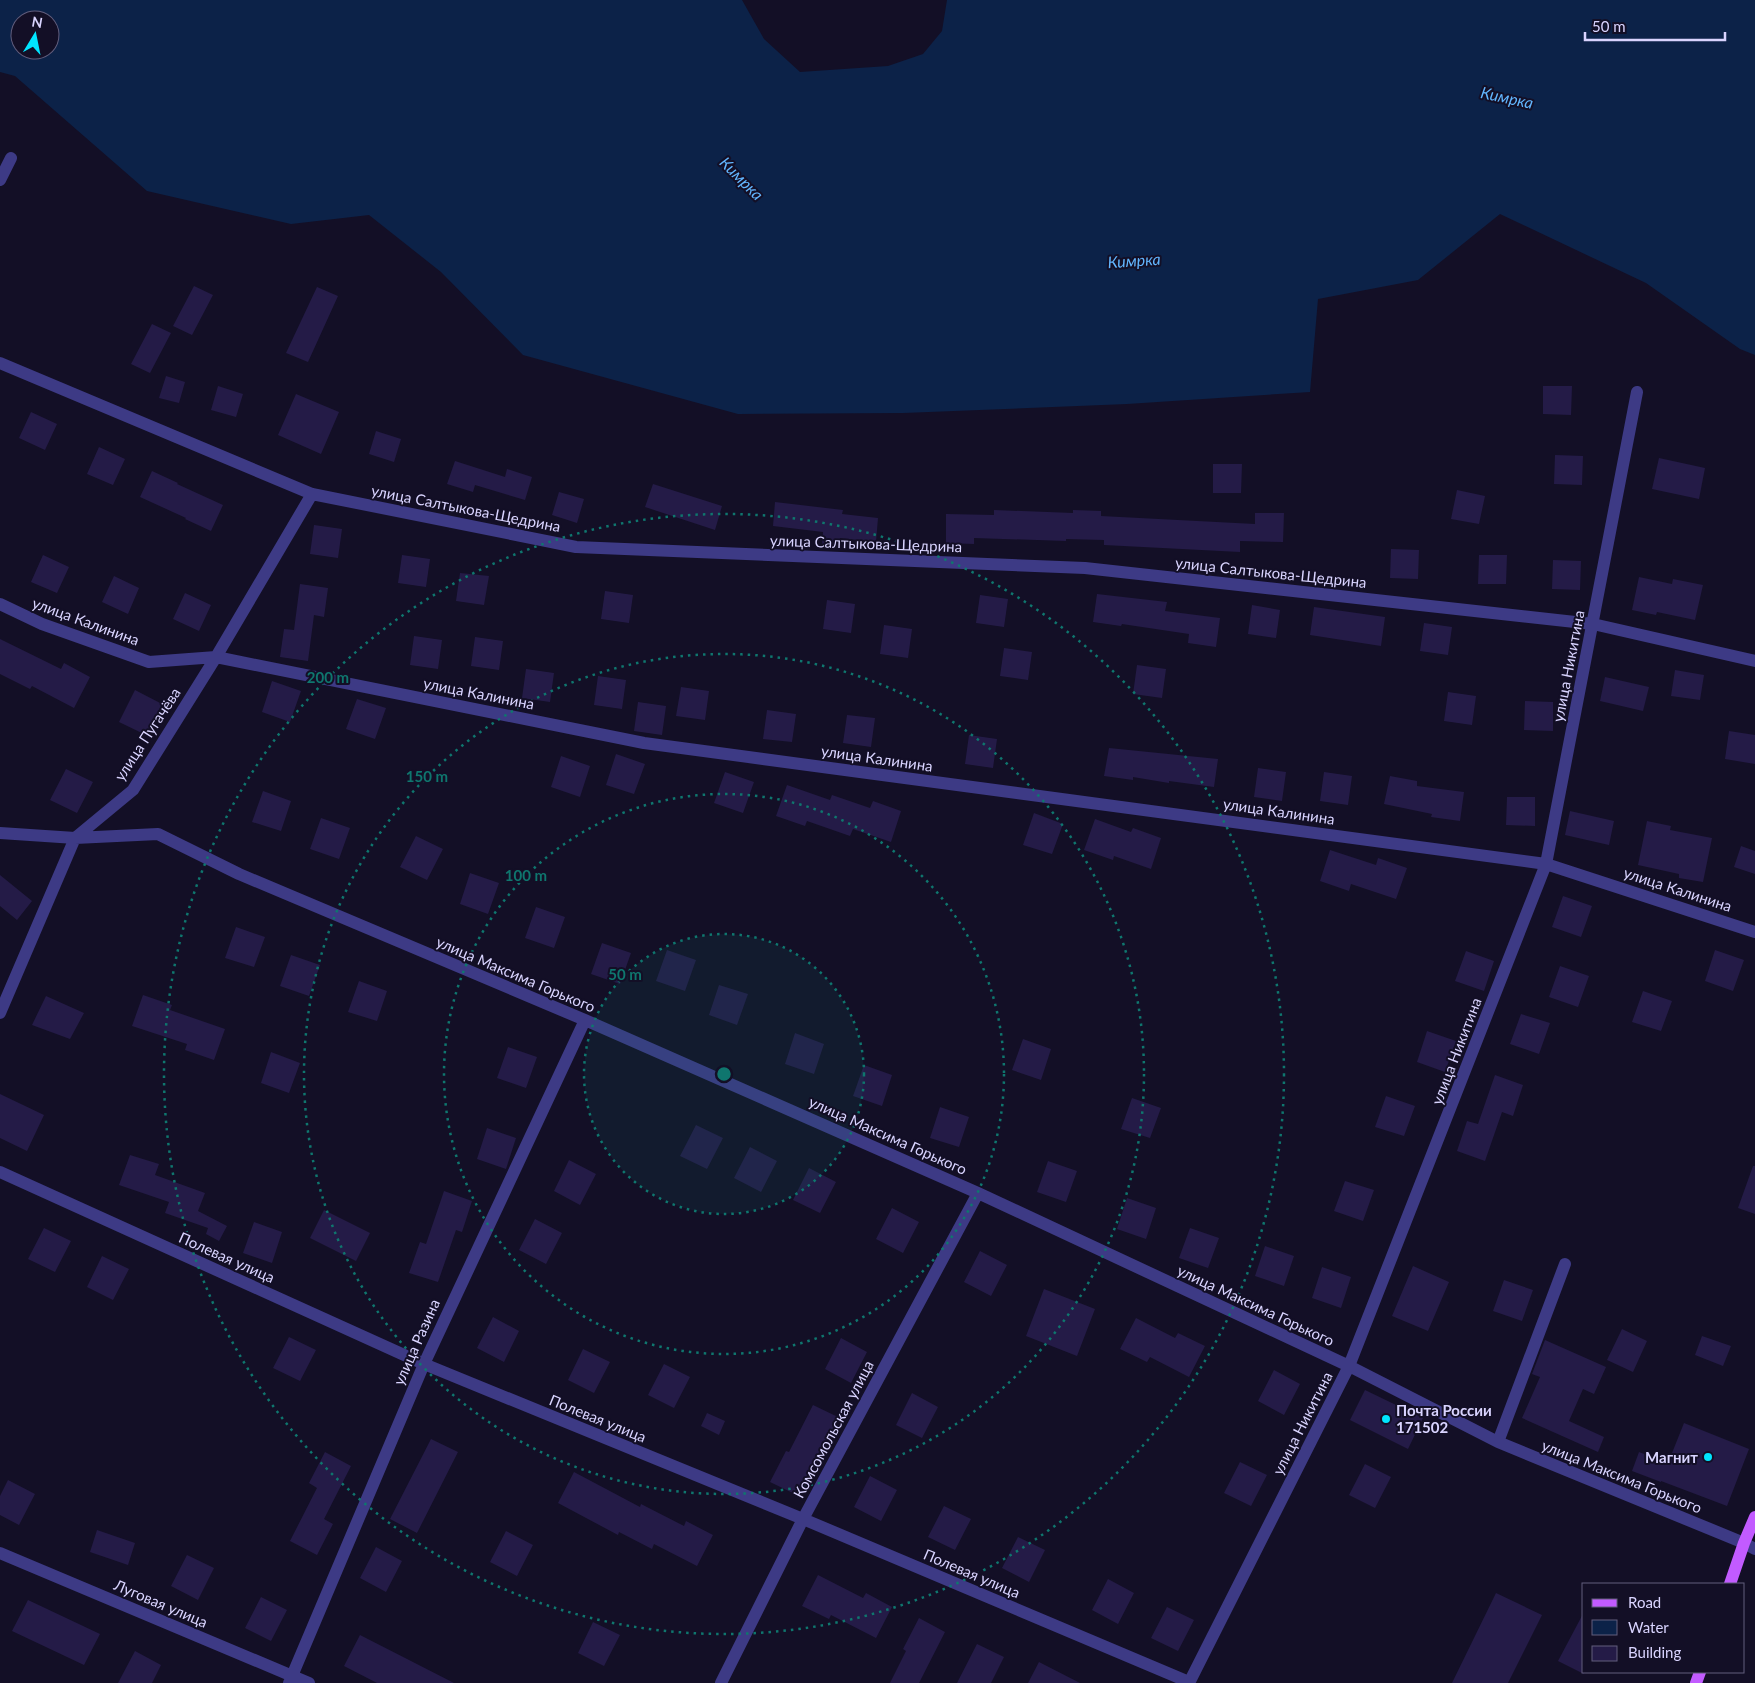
<svg xmlns="http://www.w3.org/2000/svg" width="1755" height="1683" viewBox="0 0 1755 1683" font-family="Lato,sans-serif">
<rect width="100%" height="100%" fill="#130f26"/>
<path fill="#0c2248" fill-rule="evenodd" d="M0 0H742L764 39 800 72 888 66 923 54 942 31 947 0H1755V355L1740 349 1646 283 1500 214 1418 280 1318 299 1310 392 1127 404 903 413 738 414 523 355 441 272 369 215 291 224 147 191 15 76 0 72ZM20 20H50V50H20Z"/>
<path fill="#241b47" d="M194 286 213 295 192 335 173 326Z
M317 287 338 296 308 362 286 353Z
M152 324 171 333 150 373 131 364Z
M166 376 185 382 179 403 159 398Z
M218 386 243 394 236 417 211 410Z
M1543 386H1572L1571 415 1543 414Z
M296 394 339 412 321 454 278 435Z
M31 412 57 424 45 450 19 438Z
M376 431 401 439 394 462 369 454Z
M99 447 125 459 113 485 87 474Z
M1555 455 1583 456 1582 485 1554 484Z
M1659 458 1705 468 1699 499 1652 489Z
M455 461 505 477 507 469 532 477 525 500 475 485 473 492 447 484Z
M1213 464H1242L1241 493H1213Z
M152 471 178 483 177 484 223 505 211 531 185 519 186 518 140 497Z
M653 484 722 506 715 530 645 507Z
M1457 490 1485 496 1479 524 1451 519Z
M559 492 584 499 577 523 552 515Z
M775 502 843 510 842 514 878 518 876 542 840 538V545H822L823 532 773 526Z
M994 510 1073 513V510L1101 511V516L1255 524V513H1284L1283 542 1240 541V552L1104 545V540L1066 539V541L974 538V544L946 543V514L994 515Z
M314 525 342 529 338 558 310 554Z
M1391 549 1419 550 1418 579 1390 578Z
M43 555 69 567 57 593 31 582Z
M402 555 430 559 426 587 398 583Z
M1479 555H1507L1506 584H1478Z
M1553 560 1581 561 1580 590 1552 589Z
M460 573 489 576 484 605 456 601Z
M114 576 139 588 128 614 102 602Z
M1639 577 1672 584 1673 579 1703 585 1695 620 1657 612 1656 615 1632 610Z
M300 584 328 588 324 617 314 615 308 661 280 657 284 629 294 630Z
M605 591 633 595 629 623 601 619Z
M185 593 211 605 199 631 173 619Z
M1097 594 1167 602 1165 611 1220 618 1216 647 1188 643 1189 634 1122 624 1121 626 1093 622Z
M980 595 1008 599 1004 627 976 623Z
M827 600 855 604 851 633 823 629Z
M1252 605 1280 610 1276 638 1248 634Z
M1314 607 1385 617 1381 646 1310 635Z
M1424 623 1452 627 1448 655 1420 651Z
M884 625 912 629 908 658 880 654Z
M414 636 442 640 438 669 410 665Z
M475 637 503 641 499 670 471 666Z
M0 639 61 669 64 663 90 677 74 708 32 686 30 689 0 674Z
M1004 648 1032 652 1028 680 1000 676Z
M1137 665 1166 669 1162 698 1133 694Z
M526 669 554 673 550 702 522 698Z
M1675 670 1704 675 1700 700 1671 696Z
M598 676 626 680 622 709 594 705Z
M1605 677 1649 687 1643 711 1600 701Z
M272 681 301 691 290 722 262 712Z
M681 687 709 691 705 720 676 716Z
M135 690 162 704 146 735 119 722Z
M1448 692 1476 696 1472 725 1444 721Z
M357 699 386 708 375 739 346 729Z
M1525 701 1553 702V731L1524 730Z
M638 702 666 706 662 735 634 731Z
M767 710 796 714 792 742 763 739Z
M847 715 875 718 871 747 843 743Z
M1729 731 1755 735V764L1725 759Z
M969 735 997 739 993 768 965 764Z
M1109 748 1218 759 1214 787 1169 781V783L1133 777V780L1104 776Z
M616 754 645 764 634 794 606 785Z
M561 756 590 766 580 797 551 787Z
M1258 768 1286 772 1282 801 1254 797Z
M66 769 93 782 77 813 50 800Z
M725 772 754 782 743 813 714 803Z
M1324 772 1352 776 1348 805 1320 801Z
M1390 776 1417 781V786L1464 792 1460 821 1431 817 1432 814 1384 804Z
M787 785 830 800 832 795 870 808 873 801 901 811 891 842 853 829 850 836 807 821 805 826 776 816Z
M263 791 291 801 281 831 252 822Z
M1507 797H1535V826L1506 825Z
M1570 811 1614 821 1609 845 1565 835Z
M1034 813 1063 824 1052 854 1023 845Z
M321 818 350 828 339 859 310 849Z
M1095 819 1131 832 1133 828 1161 838 1151 869 1114 856 1113 860 1084 850Z
M1647 821 1671 826 1670 830 1712 838 1703 882 1679 878V874L1638 865Z
M416 836 443 849 427 880 400 867Z
M1741 846 1755 851V874L1734 867Z
M1330 850 1376 865 1378 858 1407 868 1396 899 1351 884 1349 891 1320 881Z
M470 873 499 883 488 914 460 904Z
M0 875 32 901 17 920 0 906Z
M1563 896 1592 906 1581 937 1552 927Z
M536 907 565 917 554 948 525 938Z
M236 927 265 937 254 967 225 958Z
M602 943 631 953 620 984 591 974Z
M667 950 696 960 685 991 656 981Z
M1715 950 1744 960 1733 991 1705 981Z
M1466 951 1494 961 1484 991 1455 981Z
M291 955 320 965 309 996 280 986Z
M1560 966 1589 976 1578 1007 1549 997Z
M359 981 387 991 377 1021 348 1012Z
M719 985 748 994 737 1025 709 1015Z
M1643 991 1672 1001 1661 1031 1632 1022Z
M143 995 172 1005 170 1010 225 1029 214 1060 185 1050 187 1044 132 1026Z
M46 996 84 1013 70 1039 32 1025Z
M1521 1014 1550 1023 1539 1054 1510 1044Z
M1427 1031 1456 1041 1445 1072 1417 1062Z
M795 1033 824 1044 814 1074 785 1064Z
M1023 1039 1051 1049 1041 1080 1012 1070Z
M508 1047 537 1057 526 1088 497 1078Z
M271 1052 300 1063 289 1093 261 1083Z
M864 1065 892 1075 882 1106 853 1096Z
M1495 1075 1523 1085 1513 1116 1502 1112 1485 1161 1457 1151 1467 1121 1478 1124Z
M0 1094 44 1115 27 1151 0 1138Z
M1386 1096 1415 1106 1404 1136 1375 1127Z
M1132 1098 1161 1108 1150 1138 1121 1129Z
M940 1107 969 1117 959 1147 930 1138Z
M696 1125 723 1138 707 1169 680 1156Z
M487 1128 516 1138 506 1169 477 1159Z
M750 1147 777 1161 761 1192 734 1178Z
M130 1155 159 1164 155 1175 205 1193 198 1211 227 1226 219 1241 206 1234 208 1228 165 1213 169 1202 119 1185Z
M569 1160 596 1174 580 1205 554 1191Z
M1048 1161 1077 1171 1066 1202 1037 1192Z
M1753 1166H1755V1214L1738 1208Z
M809 1168 836 1182 820 1213 793 1200Z
M1345 1181 1374 1190 1363 1221 1334 1211Z
M444 1191 472 1201 462 1232 456 1230 438 1282 409 1273 420 1242 426 1244Z
M1127 1198 1156 1208 1146 1239 1117 1229Z
M892 1208 919 1222 903 1253 876 1239Z
M324 1210 370 1233 356 1261 310 1238Z
M535 1219 562 1233 546 1264 519 1250Z
M254 1222 282 1232 272 1263 243 1253Z
M44 1228 71 1241 55 1272 28 1259Z
M1190 1228 1219 1238 1208 1268 1179 1258Z
M1265 1246 1294 1256 1284 1286 1255 1276Z
M980 1251 1007 1265 991 1296 964 1282Z
M102 1256 129 1269 113 1300 87 1287Z
M1413 1266 1449 1282 1428 1331 1392 1316Z
M1322 1267 1351 1277 1341 1308 1312 1298Z
M1504 1280 1533 1290 1522 1321 1493 1311Z
M1044 1289 1095 1309 1077 1356 1026 1336Z
M493 1317 519 1331 504 1362 477 1348Z
M1136 1318 1175 1338 1178 1333 1205 1346 1189 1377 1150 1357 1147 1362 1120 1349Z
M1622 1329 1647 1341 1633 1372 1607 1360Z
M1702 1336 1731 1346 1723 1366 1695 1355Z
M289 1337 316 1350 300 1381 273 1368Z
M841 1338 867 1352 851 1383 825 1369Z
M1545 1340 1606 1367 1594 1394 1583 1389 1569 1421 1604 1437 1598 1452 1522 1418 1540 1377 1532 1374Z
M583 1349 610 1362 594 1393 568 1380Z
M664 1364 690 1377 674 1408 648 1395Z
M1274 1370 1300 1384 1284 1415 1258 1401Z
M1365 1390 1423 1418 1408 1449 1350 1420Z
M912 1393 938 1407 922 1438 896 1425Z
M813 1405 840 1418 824 1449 821 1448 797 1495 770 1482 786 1451 789 1452Z
M707 1413 725 1421 719 1435 701 1426Z
M1684 1423 1749 1449 1727 1506 1661 1481V1482L1632 1471 1639 1452 1668 1463Z
M431 1439 458 1452 417 1533 390 1519Z
M325 1452 351 1466 324 1519 333 1524 317 1555 290 1541 317 1488 309 1483Z
M1240 1462 1267 1475 1251 1506 1224 1493Z
M1365 1464 1391 1477 1375 1508 1349 1495Z
M574 1472 640 1507 641 1504 684 1526 686 1521 713 1535 697 1566 654 1544 652 1549 619 1532 618 1535 558 1503Z
M870 1476 897 1490 881 1521 854 1507Z
M8 1480 35 1494 19 1525 0 1515V1496Z
M944 1506 971 1519 955 1550 928 1537Z
M97 1530 135 1543 128 1565 90 1552Z
M506 1531 533 1545 517 1576 490 1562Z
M1018 1537 1045 1550 1029 1582 1002 1568Z
M376 1547 402 1561 386 1592 360 1578Z
M187 1555 214 1568 198 1600 171 1586Z
M818 1575 863 1598 866 1593 892 1607 876 1638 831 1615 829 1619 802 1606Z
M1108 1579 1134 1593 1118 1624 1092 1610Z
M1496 1593 1542 1615 1508 1683H1452Z
M261 1597 287 1610 271 1641 245 1628Z
M28 1600 100 1634 84 1665 12 1631Z
M1167 1607 1194 1620 1178 1651 1151 1638Z
M1584 1612V1674L1558 1661Z
M919 1618 945 1632 919 1683H890L906 1651 903 1649Z
M593 1622 620 1635 604 1666 578 1653Z
M360 1635 409 1660 454 1683H377L344 1666Z
M977 1644 1004 1657 991 1683H957Z
M135 1651 161 1665 152 1683H118Z
M1039 1662 1080 1683H1028Z"/>
<g fill="none" stroke-linecap="round" stroke-linejoin="round">
<path stroke="#3d3a85" stroke-width="12" d="M0 180 11 158
M0 363 312 494 576 547 1085 568 1593 624 1755 661
M0 604 42 624 149 662 216 657 644 743 1546 864 1755 932
M0 833 75 838 158 834 239 874 585 1020 978 1193 1349 1366 1498 1442 1744 1543 1755 1549
M0 1013 75 838 133 790 216 657 312 494
M0 1172 424 1364 803 1519 1189 1682
M1498 1442 1565 1264
M0 1553 309 1683
M289 1683 424 1364 585 1020
M721 1683 803 1519 978 1193
M1189 1683 1349 1366 1546 864 1637 392"/>
<path stroke="#c25bff" stroke-width="12" d="M1730 1584 1744 1543 1755 1517
M1696 1683 1700 1672"/>
</g>
<circle cx="724" cy="1074" r="140" fill="#0f766e" fill-opacity=".12"/>
<g fill="none" stroke="#0f766e" stroke-width="2.5" stroke-dasharray="2.5 5">
<circle cx="724" cy="1074" r="140"/>
<circle cx="724" cy="1074" r="280"/>
<circle cx="724" cy="1074" r="420"/>
<circle cx="724" cy="1074" r="560"/>
</g>
<g fill="#00e5ff" stroke="#130f26" stroke-width="2">
<circle cx="1386" cy="1419" r="5"/>
<circle cx="1708" cy="1457" r="5"/>
</g>
<g text-anchor="middle" dominant-baseline="central" stroke-width="4" stroke-linejoin="round" paint-order="stroke">
<g font-size="15" fill="#d9d4ff" stroke="#130f26">
<text transform="translate(466 508) rotate(11)">улица Салтыкова-Щедрина</text>
<text transform="translate(866 543) rotate(2)">улица Салтыкова-Щедрина</text>
<text transform="translate(1271 572) rotate(6)">улица Салтыкова-Щедрина</text>
<text transform="translate(86 621) rotate(20)">улица Калинина</text>
<text transform="translate(1568 666) rotate(-79)">улица Никитина</text>
<text transform="translate(479 693) rotate(11)">улица Калинина</text>
<text transform="translate(147 734) rotate(-57)">улица Пугачёва</text>
<text transform="translate(877 758) rotate(8)">улица Калинина</text>
<text transform="translate(1279 811) rotate(8)">улица Калинина</text>
<text transform="translate(1678 889) rotate(18)">улица Калинина</text>
<text transform="translate(516 974) rotate(23)">улица Максима Горького</text>
<text transform="translate(1456 1051) rotate(-69)">улица Никитина</text>
<text transform="translate(888 1135) rotate(24)">улица Максима Горького</text>
<text transform="translate(227 1257) rotate(24)">Полевая улица</text>
<text transform="translate(1256 1305) rotate(25)">улица Максима Горького</text>
<text transform="translate(416 1342) rotate(-66)">улица Разина</text>
<text transform="translate(598 1418) rotate(22)">Полевая улица</text>
<text transform="translate(1302 1423) rotate(-63)">улица Никитина</text>
<text transform="translate(833 1429) rotate(-62)">Комсомольская улица</text>
<text transform="translate(1622 1476) rotate(22)">улица Максима Горького</text>
<text transform="translate(972 1573) rotate(23)">Полевая улица</text>
<text transform="translate(161 1603) rotate(23)">Луговая улица</text>
</g>
<g font-size="15" font-weight="bold" fill="#d9d4ff" stroke="#130f26" text-anchor="start">
<text x="1396" y="1410">Почта России<tspan x="1396" dy="17">171502</tspan></text>
<text x="1698" y="1457" text-anchor="end">Магнит</text>
</g>
<g font-size="16" font-style="italic" fill="#62b6ff" stroke="#130f26">
<text transform="translate(1507 97) rotate(12)">Кимрка</text>
<text transform="translate(742 178) rotate(45)">Кимрка</text>
<text transform="translate(1134 260) rotate(-4)">Кимрка</text>
</g>
</g>
<circle cx="724" cy="1074" r="8" fill="#0f766e" stroke="#130f26" stroke-width="2.5"/>
<g font-size="15" text-anchor="middle" font-weight="bold" fill="#0f766e" stroke="#130f26" stroke-width="4" stroke-linejoin="round" paint-order="stroke">
<text x="328" y="683">200 m</text>
<text x="427" y="782">150 m</text>
<text x="526" y="881">100 m</text>
<text x="625" y="980">50 m</text>
</g>
<rect x="1582" y="1583" width="162" height="90" fill="#130f26" stroke="#625e7d"/>
<rect x="1592" y="1599" width="25" height="8" fill="#c25bff" stroke="#625e7d"/>
<text x="1628" y="1608" font-size="15" fill="#d9d4ff">Road</text>
<rect x="1592" y="1620" width="25" height="15" fill="#0c2248" stroke="#625e7d"/>
<text x="1628" y="1633" font-size="15" fill="#d9d4ff">Water</text>
<rect x="1592" y="1646" width="25" height="15" fill="#241b47" stroke="#625e7d"/>
<text x="1628" y="1658" font-size="15" fill="#d9d4ff">Building</text>
<g transform="translate(35 35) rotate(10)"><circle r="24" fill="#130f26" stroke="#625e7d"/>
<path d="M0-4L9 19L0 12L-9 19Z" fill="#00e5ff"/>
<text y="-8" font-size="14" font-weight="bold" text-anchor="middle" fill="#d9d4ff">N</text>
</g>
<path d="M1585 32v8h140v-8" fill="none" stroke="#d9d4ff" stroke-width="2.5"/>
<text x="1592" y="32" font-size="15" fill="#d9d4ff" stroke="#130f26" stroke-width="4" paint-order="stroke">50 m</text>
</svg>
